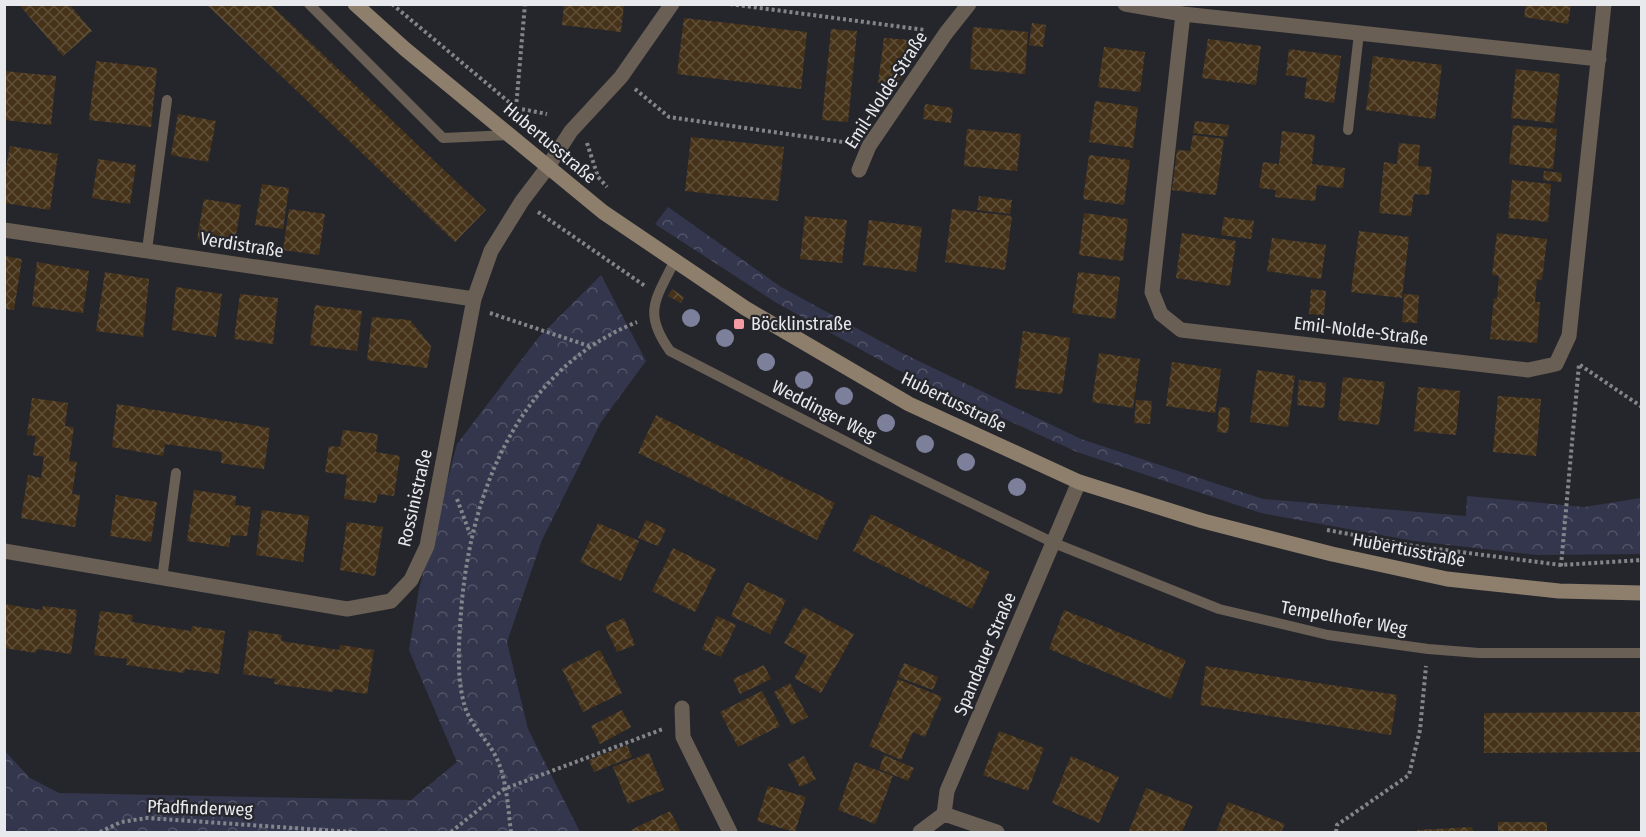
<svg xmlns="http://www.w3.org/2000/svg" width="1646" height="837" viewBox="0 0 1646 837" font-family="'Fira Sans Condensed',sans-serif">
<defs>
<pattern id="park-crowns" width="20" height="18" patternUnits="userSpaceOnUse" patternTransform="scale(1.5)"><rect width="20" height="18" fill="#34364d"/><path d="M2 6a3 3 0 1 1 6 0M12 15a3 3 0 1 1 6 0" fill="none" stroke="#515367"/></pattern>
<pattern id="building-cross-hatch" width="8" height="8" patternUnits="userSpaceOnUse" patternTransform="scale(1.5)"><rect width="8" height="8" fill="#453218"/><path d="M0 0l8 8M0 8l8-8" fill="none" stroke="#60503a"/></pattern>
</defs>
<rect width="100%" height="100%" fill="#25262c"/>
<path fill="url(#park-crowns)" d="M668 207 781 287 902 353 1081 439 1263 499 1466 516 1467 496 1584 507 1641 498V554L1538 555 1414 541 1261 513 1077 452 896 369 775 302 655 224Z
M601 275 646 361 601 422 542 540 507 642 528 729 580 832H5L4 750 30 778 59 793 411 800 457 762 409 650 419 589 457 444 538 338Z"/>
<path fill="url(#building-cross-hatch)" d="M24 4H69L92 31 63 56 21 7Z
M206 4H270L486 210 455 242Z
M564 4H624L621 32 562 25Z
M1526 4H1571L1568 24 1524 17Z
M684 18 807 32 801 89 677 74Z
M1032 23 1046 25 1043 47 1029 45Z
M973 27 1028 32 1025 74 970 69Z
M831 29 857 31 848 122 822 120Z
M884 38 911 40 908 67 897 84 878 83Z
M1208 39 1261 46 1256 85 1202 78Z
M1104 47 1145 52 1140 92 1098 87Z
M1289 49 1341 56 1334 103 1304 98 1307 78 1286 75Z
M1373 56 1442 65 1435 119 1366 110Z
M96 61 157 68 151 127 89 120Z
M1516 69 1560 74 1554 123 1511 118Z
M4 71 56 76 51 125 4 120Z
M1095 101 1138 107 1133 148 1089 142Z
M925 104 953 108 951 123 923 119Z
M178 114 216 121 208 162 171 155Z
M1195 121 1229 125 1227 137 1193 133Z
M1513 125 1557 129 1553 169 1509 164Z
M967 129 1021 134 1017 171 964 166Z
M1282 131 1315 135 1312 164 1345 168 1343 188 1317 185 1315 201 1275 197 1276 190 1259 188 1263 162 1279 164Z
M1193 135 1224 139 1216 195 1172 190 1177 150 1190 151Z
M691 137 784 147 778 201 685 191Z
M1399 143 1420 145 1418 166 1432 167 1429 195 1414 194 1411 216 1379 213 1384 162 1397 164Z
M10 146 58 154 50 210 4 203V178Z
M1089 155 1130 160 1124 205 1083 199Z
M98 159 136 165 130 204 92 198Z
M1544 171 1562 173 1561 182 1543 180Z
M1512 180 1551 184 1548 222 1508 218Z
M262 184 289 188 283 229 255 225Z
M979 196 1012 200 1010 214 977 210Z
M204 199 241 205 234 246 197 239Z
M289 209 325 214 319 255 283 250Z
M952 209 1012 216 1005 270 945 262Z
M1084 213 1128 219 1123 261 1079 255Z
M805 216 847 220 842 263 800 259Z
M1224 217 1254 221 1251 239 1221 235Z
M869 220 922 227 916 272 863 265Z
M1359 231 1409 237 1402 298 1351 292Z
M1182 233 1236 241 1230 286 1176 278Z
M1497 233 1547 239 1542 280 1537 279 1535 302H1540L1537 343 1490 339 1494 298 1497 299 1499 276 1492 275Z
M1272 238 1326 245 1321 279 1267 271Z
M4 256 22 259 14 310 4 309Z
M37 262 89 271 83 313 32 306Z
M105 272 149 279 143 337 96 331Z
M1078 272 1120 277 1115 319 1072 313Z
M176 287 222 294 216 337 172 330Z
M672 289 684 297 681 303 668 296Z
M1311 289 1326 291 1324 315 1309 314Z
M240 294 278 298 273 344 234 339Z
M1404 294 1419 295 1417 323 1402 322Z
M315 305 362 311 357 351 310 345Z
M372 317 410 320 431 346 427 368 367 360Z
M1023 331 1070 338 1062 394 1015 388Z
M1099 353 1140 359 1133 408 1092 402Z
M1172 362 1221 369 1215 413 1166 406Z
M1257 370 1295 376 1288 427 1250 422Z
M1343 377 1385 382 1379 425 1338 420Z
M1299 380 1326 383 1324 408 1297 405Z
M1418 387 1460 391 1456 435 1414 431Z
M1498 396 1541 399 1536 456 1493 452Z
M32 398 68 403 65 426 74 427 69 461 77 462 72 494 80 495 75 527 21 518 28 475 41 478 44 457 33 455 36 436 27 435Z
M1136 400 1152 401 1150 424 1134 423Z
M117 404 270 428 264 469 221 463 222 452 165 444 163 456 112 447Z
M1219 407 1230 408 1228 433 1217 432Z
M656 415 835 503 817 540 638 453Z
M343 430 378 434 376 452 400 456 394 496 378 494 376 503 344 499 347 475 325 472 329 446 340 447Z
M194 490 236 496 235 505 251 507 247 536 231 535 229 547 187 541Z
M116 495 157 502 151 542 110 536Z
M262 510 309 516 303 562 256 555Z
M871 514 990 572 972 609 853 551Z
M646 520 666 529 658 546 638 538Z
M347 522 383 527 375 576 340 570Z
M598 523 639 541 621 581 580 562Z
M673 548 716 569 695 612 652 591Z
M747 582 786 600 770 634 731 616Z
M4 604 42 610 43 606 77 610 71 654 37 649 36 653 4 648Z
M804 607 854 634 821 693 794 678 807 656 784 643Z
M1064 610 1186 660 1171 699 1049 649Z
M100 611 133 615 132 622 191 631 192 626 225 631 219 674 185 669 184 673 126 665 127 659 94 655Z
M717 616 736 625 721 657 702 649Z
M624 618 635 645 617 652 605 626Z
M249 630 282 635 281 641 339 650 340 645 374 650 367 694 334 689 333 692 274 684 275 679 243 674Z
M600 650 622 693 583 712 562 669Z
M904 663 938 677 933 690 898 677Z
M764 665 771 679 740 694 733 679Z
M1206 666 1397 695 1391 735 1200 705Z
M898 679 942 697 925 737 913 732 901 760 869 746Z
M790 683 808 717 792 725 774 692Z
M762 691 780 726 738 747 720 712Z
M622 710 631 727 600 744 591 726Z
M1642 712V752L1484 753V713Z
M999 731 1044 748 1028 791 983 775Z
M627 745 632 757 594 772 589 760Z
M649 753 664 790 628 804 613 767Z
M884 755 914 768 908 781 879 769Z
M804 756 816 779 800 787 788 764Z
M1071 756 1119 777 1099 823 1052 803Z
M855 762 893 776 875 824 838 810Z
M768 786 806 797 795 832 757 821Z
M1146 788 1193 806 1182 832 1129 831Z
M1228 802 1285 824 1281 832H1216Z
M670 811 681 832H633L631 830Z
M1498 822H1547V832H1498Z
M1472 827 1473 832H1417V830Z"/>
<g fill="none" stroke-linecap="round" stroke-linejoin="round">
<path stroke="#84858a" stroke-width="4" stroke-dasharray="3 3" stroke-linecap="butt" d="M392 4 516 108 547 114
M730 4 925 30
M635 89 669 117 850 143
M516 108 525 4
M587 143 598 177 607 187
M538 212 645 286
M490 313 589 346
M1580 365 1642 407
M911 380 964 405
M457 499 470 534
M1327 530 1414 546 1561 565 1642 560
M1561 566 1579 364
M100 832 121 822 147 818 352 832
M451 832 504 789 663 729
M511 832C508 809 507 779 496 757 487 739 471 726 465 707 456 678 459 641 461 612 470 492 518 370 637 322
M1336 832 1337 825 1409 775 1420 730 1426 666"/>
<path stroke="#695f54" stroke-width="10" d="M309 4 443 138 510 135
M1348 130 1359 33
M147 250 167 100
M675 260C656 299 642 312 670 351L874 456 1054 543 1219 609 1328 635 1428 649 1479 653H1642
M162 579 176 473"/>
<path stroke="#695f54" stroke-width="15" d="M1125 4 1183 14 1152 292 1161 314 1181 330 1528 370 1556 364 1569 336 1604 4
M1183 14 1599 59
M859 170 869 146 946 33 969 4
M4 230 474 299
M4 551 347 609 391 601 411 580 427 546 474 299 491 251 522 201 547 168 571 131 621 77 672 4
M682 708 683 737 730 832
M944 814 997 832
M920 832 944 814 947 791 1079 482"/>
<path stroke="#8e7f6d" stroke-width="15" d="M355 4 405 49 603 212 745 308 909 404 1079 482 1203 521 1332 554 1447 579 1559 591 1642 593"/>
</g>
<g fill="#7c809b">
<circle cx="691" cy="318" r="9"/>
<circle cx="725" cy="338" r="9"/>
<circle cx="766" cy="362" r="9"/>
<circle cx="804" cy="380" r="9"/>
<circle cx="844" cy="396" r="9"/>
<circle cx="886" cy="423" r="9"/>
<circle cx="925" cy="444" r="9"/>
<circle cx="966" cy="462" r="9"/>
<circle cx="1017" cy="487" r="9"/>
</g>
<rect fill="#f49aa3" stroke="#25262c" stroke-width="2" x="733" y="318" width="12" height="12" rx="3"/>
<g text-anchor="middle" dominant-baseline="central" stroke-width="4.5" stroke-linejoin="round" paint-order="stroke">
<g font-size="18" fill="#e8e9ed" stroke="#25262c">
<text transform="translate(886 90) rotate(-57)">Emil-Nolde-Straße</text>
<text transform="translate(550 143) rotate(40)">Hubertusstraße</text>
<text transform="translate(242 245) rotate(9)">Verdistraße</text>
<text transform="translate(1361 331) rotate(7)">Emil-Nolde-Straße</text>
<text transform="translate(954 402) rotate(26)">Hubertusstraße</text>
<text transform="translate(824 411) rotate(27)">Weddinger Weg</text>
<text transform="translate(415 498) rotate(-77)">Rossinistraße</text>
<text transform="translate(1409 550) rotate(11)">Hubertusstraße</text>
<text transform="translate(1344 618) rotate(10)">Tempelhofer Weg</text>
<text transform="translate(985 654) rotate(-67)">Spandauer Straße</text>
<text transform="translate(200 808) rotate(2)">Pfadfinderweg</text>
</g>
<g font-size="18" fill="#e8e9ed" stroke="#25262c" text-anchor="start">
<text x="751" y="324">Böcklinstraße</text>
</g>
</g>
<rect width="1646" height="837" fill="none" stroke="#e8e9ed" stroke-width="12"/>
</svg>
